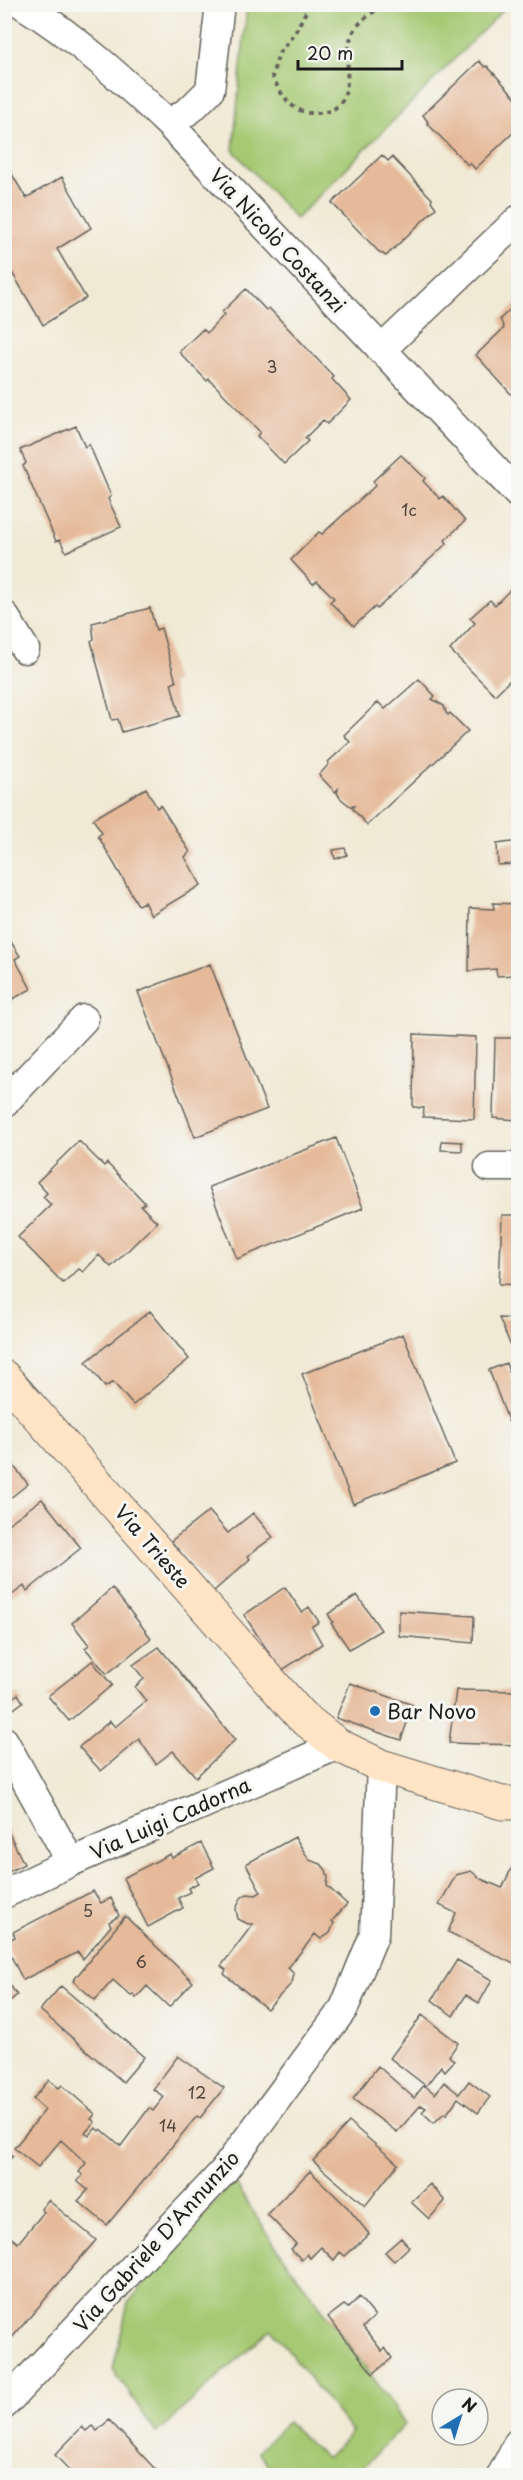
<svg xmlns="http://www.w3.org/2000/svg" width="523" height="2480" viewBox="0 0 523 2480" font-family="'Playpen Sans',sans-serif">
<rect width="100%" height="100%" fill="#f6f6f2"/>
<filter id="ink" filterUnits="userSpaceOnUse"><feTurbulence type="fractalNoise" baseFrequency=".0167" numOctaves="2"/><feDisplacementMap in="SourceGraphic" scale="12" xChannelSelector="R" yChannelSelector="G"/><feConvolveMatrix kernelMatrix="1 2 1 2 8 2 1 2 1" color-interpolation-filters="sRGB"/></filter>
<filter id="wash" filterUnits="userSpaceOnUse"><feTurbulence type="fractalNoise" baseFrequency=".008" numOctaves="4" result="noise"/><feDisplacementMap in="SourceGraphic" scale="24" xChannelSelector="R" yChannelSelector="G"/><feGaussianBlur stdDeviation="1.35" result="paint"/><feColorMatrix in="noise" values="0 0 0 0 0 0 0 0 0 0 0 0 0 0 0 0 0 1.4 0 .05"/><feComposite in="paint" operator="in"/></filter>
<g filter="url(#wash)">
<rect width="100%" height="100%" fill="#f0ead5"/>
<path fill="#a6c973" stroke="#617248" stroke-width="1.5" d="M247 5V4L508 5 296 219 233 150Z
M234 2180C283 2267 351 2340 405 2424L356 2475H274L258 2451 287 2422 326 2458 352 2432 271 2329 156 2433 113 2369 128 2303Z"/>
<g id="blocks">
<path fill="#e5b999" d="M479 61 485 67 487 66 518 100V128L475 169 470 163 468 165 427 123 428 122 423 115Z
M382 155 388 161 392 157 432 199 431 201 436 208 386 256 378 251 332 203Z
M4 161 26 198 62 177 91 228 57 249 86 298 43 325 4 259Z
M246 289 266 310 269 308 334 377 332 379 351 400 327 424 323 420 305 438 308 441 284 464 257 436 260 432 209 379 207 381 179 352 203 329 207 333 224 315 222 312Z
M518 302V402L476 355 504 328 500 319Z
M76 426 85 447 89 444 111 496 108 499 121 527 66 552 60 540 56 541 23 466 26 463 20 450Z
M401 455 425 478 423 481 440 499 443 496 465 521 445 540 447 543 377 609 375 607 354 626 330 602 334 598 317 581 313 584 291 560 319 532 322 534 376 485 373 481Z
M518 582V681L517 682 512 678 495 695 450 650 475 623 470 618 490 600 495 605Z
M150 608 156 630 161 628 176 682 171 683 180 716 122 732 118 719 112 720 91 641 94 639 92 623Z
M419 679 435 696 432 699 444 706 446 713 448 715 450 713 468 731 367 825 352 808 354 806H350L340 798 337 793 338 789 335 792 319 775 329 764 328 762 350 742 344 735 378 702 385 709Z
M146 788 157 808 160 805 190 852 185 857 201 885 151 915 144 902 138 905 98 836 102 833 93 819Z
M518 841V864L498 865 497 844Z
M345 848 347 855 335 859 333 850Z
M493 903 518 904V975L497 976 496 969 469 971 470 908 494 909Z
M4 931 20 956 15 959 31 989 4 1004Z
M210 964 267 1109 195 1137 138 992Z
M414 1034 476 1037 474 1119 423 1117 424 1108 413 1107Z
M495 1038H518V1120L493 1118Z
M336 1138 363 1208 237 1259 209 1187Z
M79 1141 104 1166 107 1163 145 1203 141 1206 157 1222 111 1267 99 1255 83 1272 79 1269 63 1283 18 1237 51 1205 43 1197 47 1193 37 1182Z
M442 1141 462 1142V1151L441 1150Z
M502 1215H518V1285L499 1284Z
M150 1311 189 1359 133 1405 113 1382 105 1387 86 1362Z
M499 1318 518 1319V1346H511Z
M403 1334 455 1463 353 1504 302 1374Z
M506 1363 518 1397V1419L509 1423 489 1370Z
M4 1454 28 1484 4 1503Z
M42 1499 81 1548 27 1591 24 1586 4 1601V1527Z
M209 1511 228 1533 253 1513 273 1537 247 1556 250 1559 213 1592 171 1541Z
M285 1587 302 1612 309 1607 319 1622 312 1626 322 1644 281 1671 244 1615Z
M112 1588 151 1638 107 1674 85 1648 89 1645 72 1623Z
M357 1595 381 1630 349 1649 331 1623 333 1622 328 1614Z
M517 1603H518V1628H515Z
M399 1611 474 1616 473 1643 399 1636Z
M159 1647 235 1740 196 1777 173 1751 156 1764 139 1739 101 1771 79 1747 110 1721 115 1727 146 1701 135 1687 144 1679 133 1665Z
M92 1661 112 1685 69 1721 48 1696Z
M350 1683 413 1705 401 1740 336 1718Z
M456 1690 518 1691V1745L449 1743Z
M18 1694 23 1702 8 1713 4 1704Z
M4 1823 24 1864 4 1874Z
M295 1837 309 1860 321 1864 326 1870 328 1877 327 1886 347 1904 332 1921 334 1923 330 1933 321 1939 315 1934 288 1968 294 1974 292 1983 267 2009 224 1974 226 1970 221 1966 253 1924H248L238 1919 236 1909 241 1898 247 1894 256 1895 261 1892 246 1864Z
M201 1843 214 1868 195 1878 198 1883 188 1888 190 1892 178 1898 183 1908 148 1927 123 1878 170 1854 172 1858Z
M518 1855V1966L448 1932 456 1913 439 1905 456 1875 471 1871 481 1879 502 1888Z
M93 1891 101 1903 111 1898 119 1916 109 1922 111 1926 83 1959 78 1952 23 1980 4 1942 15 1937 13 1932Z
M125 1916 193 1982 169 2007 147 1986 136 1998 133 1994 131 1996 113 1980 95 2000 73 1981Z
M457 1960 492 1980 479 2003 466 1995 453 2016 432 2000Z
M5 1978 17 1995 5 2005Z
M61 1986 144 2057 123 2082 40 2010Z
M422 2015 458 2043 449 2056 454 2061 445 2071 441 2066 426 2086 390 2058Z
M178 2056 224 2088 200 2118 197 2116 107 2225 78 2201 88 2190 77 2181 83 2175 79 2172 86 2163 61 2140 38 2167 14 2148 45 2110 33 2099 49 2080 59 2088 62 2085 95 2114 91 2119 95 2122 85 2133 89 2136 96 2128 99 2131 101 2129 121 2146 149 2108 153 2111 164 2097 153 2089Z
M378 2066 414 2098 424 2085 435 2094 444 2082 459 2094 469 2081 490 2097 478 2113 458 2098 446 2115 444 2113 434 2123 422 2112 426 2108 421 2105 397 2132 353 2099Z
M349 2122 398 2164 365 2206 313 2161Z
M4 2148 13 2156 4 2165Z
M310 2171 348 2208 369 2234 345 2256 340 2252 334 2260 321 2247 310 2258 307 2254 302 2260 291 2249 296 2244 267 2214Z
M430 2184 445 2201 429 2219 411 2202Z
M48 2200 96 2240 4 2347V2232L18 2243 44 2212 41 2209Z
M401 2238 409 2247 394 2261 385 2252Z
M359 2297 375 2316 363 2327 382 2351 385 2348 392 2358 373 2374 328 2317 344 2305 348 2308Z
M109 2420 156 2470 151 2476H133L131 2473 129 2476H75L55 2455 82 2427 86 2431 92 2426 97 2431Z"/>
</g>
</g>
<g filter="url(#ink)">
<use href="#blocks" fill-opacity="0" stroke="#66645d" stroke-width="1.5"/>
<g fill="none" stroke-linecap="round" stroke-linejoin="round">
<g stroke="#66645d" stroke-width="31">
<path id="street" d="M22 4C77 38 123 80 169 124L518 494
M169 124 191 109 210 90 220 4
M381 350 518 220
M4 615 25 649
M4 1103 84 1019
M489 1167H518
M4 1741 71 1862
M4 1894 71 1862 338 1745
M4 2405 223 2172 344 2008 374 1935 381 1766
M501 2476 518 2443"/>
</g>
<g stroke="#66645d" stroke-width="35">
<path id="secondary" d="M4 1377 301 1716 338 1745 381 1766 502 1803H518"/>
</g>
<path stroke="#66645d" stroke-width="4" stroke-dasharray="4.5 4.5" stroke-linecap="butt" d="M289 4 310 5
M310 4 294 34 279 53 272 76C280 92 290 111 310 113 365 116 339 61 352 35 359 20 372 13 386 4"/>
<use href="#street" stroke="#fff" stroke-width="28"/>
<use href="#secondary" stroke="#ffe4c6" stroke-width="33"/>
</g>
</g>
<circle fill="#1f6fb2" stroke="#f6f6f2" stroke-width="2" cx="375" cy="1711" r="6"/>
<g text-anchor="middle" dominant-baseline="central" stroke-width="6" stroke-linejoin="round" paint-order="stroke">
<g font-size="16" fill="#4e433b">
<text x="272" y="366">3</text>
<text x="409" y="509">1c</text>
<text x="88" y="1910">5</text>
<text x="141" y="1961">6</text>
<text x="197" y="2092">12</text>
<text x="168" y="2125">14</text>
</g>
<g font-size="20" fill="#1c1c1c" stroke="#f6f6f2">
<text transform="translate(278 240) rotate(47)">Via Nicolò Costanzi</text>
<text transform="translate(153 1546) rotate(49)">Via Trieste</text>
<text transform="translate(170 1818) rotate(-24)">Via Luigi Cadorna</text>
<text transform="translate(156 2241) rotate(-48)">Via Gabriele D'Annunzio</text>
</g>
<g font-size="20" fill="#1c1c1c" stroke="#f6f6f2" text-anchor="start">
<text x="387" y="1711">Bar Novo</text>
</g>
</g>
<rect width="523" height="2480" fill="none" stroke="#f6f6f2" stroke-width="24"/>
<g transform="translate(460 2417) rotate(38)"><circle r="28" fill="#f6f6f2" stroke="#9f9f9c" stroke-width="1.5"/>
<path d="M0-4.5L10 22L0 15L-10 22Z" fill="#1f6fb2"/>
<text y="-9" font-size="16" font-weight="bold" text-anchor="middle" fill="#1c1c1c">N</text>
</g>
<path d="M298 60v9h104v-9" fill="none" stroke="#1c1c1c" stroke-width="3"/>
<text x="307" y="60" font-size="18" fill="#1c1c1c" stroke="#f6f6f2" stroke-width="4.5" paint-order="stroke">20 m</text>
</svg>
